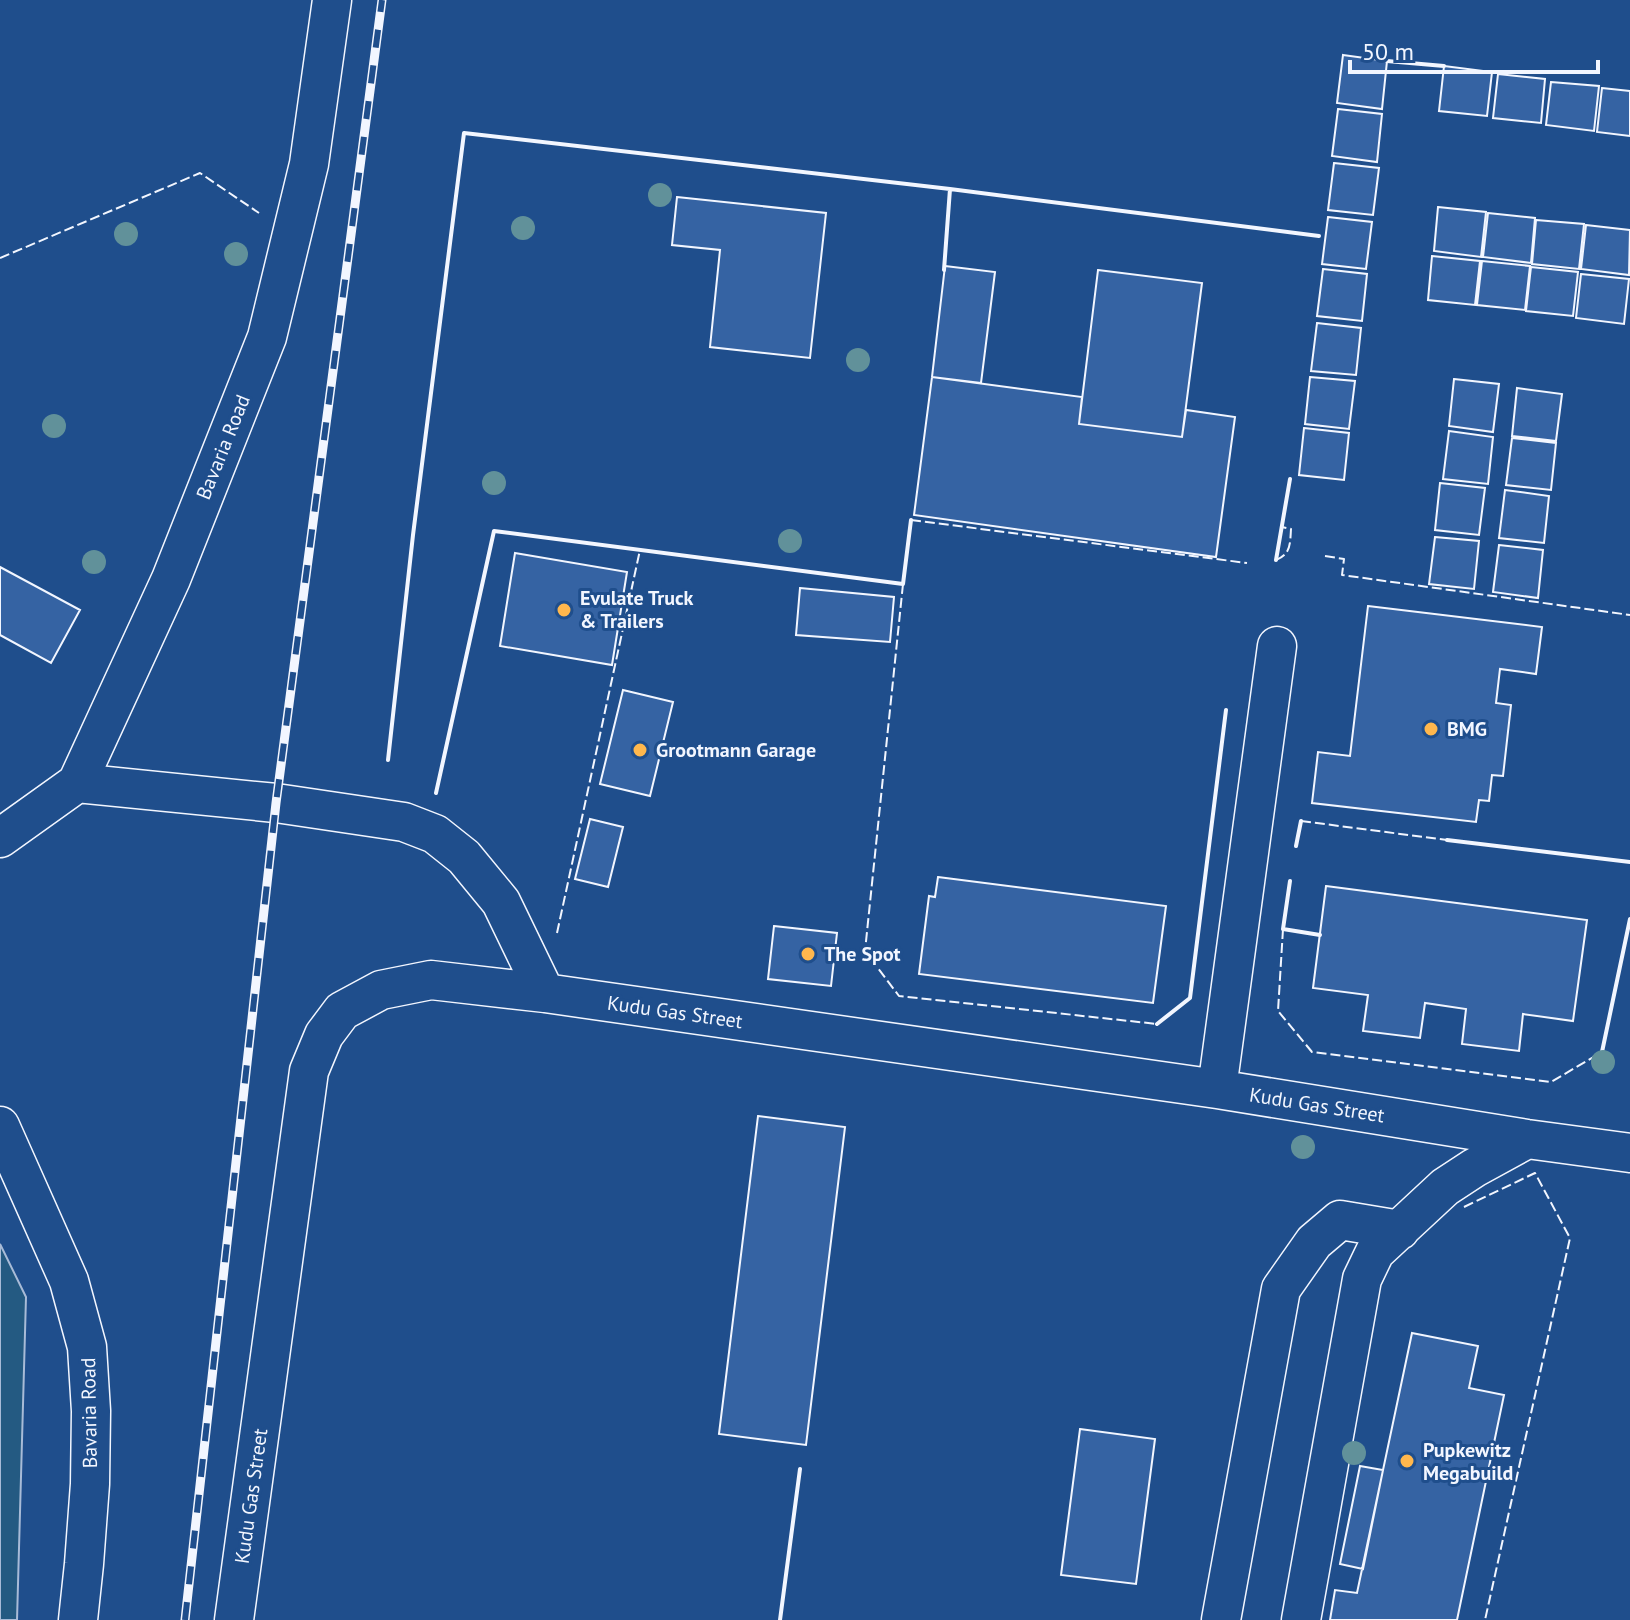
<svg xmlns="http://www.w3.org/2000/svg" width="1630" height="1620" viewBox="0 0 1630 1620" font-family="'PT Sans',sans-serif">
<rect width="100%" height="100%" fill="#1f4e8c"/>
<path fill="#245a82" stroke="#a8bbd7" stroke-width="2" d="M0 1244 26 1297 17 1620H0Z"/>
<path fill="#3563a3" stroke="#f2f6ff" stroke-width="2" d="M1343 55 1387 61 1382 109 1337 103Z
M1444 66 1492 72 1487 116 1439 111Z
M1498 74 1545 79 1541 123 1493 118Z
M1551 82 1599 86 1594 131 1546 125Z
M1602 88 1630 91V136L1597 132Z
M1338 109 1382 114 1377 162 1332 156Z
M1334 163 1379 168 1373 215 1328 210Z
M677 197 826 213 810 358 710 347 720 250 672 245Z
M1438 207 1486 212 1481 257 1434 251Z
M1488 213 1535 218 1531 263 1483 257Z
M1328 217 1372 222 1366 269 1322 264Z
M1536 220 1584 224 1579 269 1532 264Z
M1586 225 1630 230 1629 275 1581 269Z
M1432 256 1480 261 1475 305 1428 300Z
M1482 261 1530 266 1525 310 1477 305Z
M945 266 995 272 981 383 932 377Z
M1531 267 1578 272 1573 316 1526 311Z
M1323 269 1367 274 1362 321 1317 316Z
M1098 270 1202 283 1182 437 1079 424Z
M1581 274 1629 279 1624 324 1576 318Z
M1317 323 1361 328 1356 375 1311 371Z
M932 377 1082 397 1079 424 1182 437 1186 410 1235 417 1216 557 914 515Z
M1310 377 1355 381 1349 429 1305 424Z
M1454 379 1499 384 1493 432 1449 426Z
M1517 388 1562 394 1556 441 1512 436Z
M1304 428 1349 433 1344 480 1299 475Z
M1449 431 1493 437 1488 484 1443 479Z
M1512 438 1556 443 1551 490 1506 485Z
M1440 483 1485 488 1479 535 1435 530Z
M1505 490 1549 496 1544 543 1499 538Z
M1435 537 1479 541 1474 589 1429 584Z
M1499 545 1543 550 1538 598 1493 592Z
M515 553 627 572 612 665 500 646Z
M0 567 80 610 51 663 0 635Z
M800 588 894 597 890 642 796 635Z
M1368 606 1542 627 1536 674 1500 669 1496 703 1511 705 1503 776 1492 775 1489 801 1479 800 1476 822 1312 803 1318 752 1350 756Z
M623 690 673 702 650 796 600 784Z
M590 819 623 827 608 887 575 879Z
M938 877 1166 906 1153 1003 919 974 929 896 935 897Z
M1326 886 1587 920 1573 1021 1523 1014 1519 1051 1462 1044 1466 1009 1425 1003 1420 1038 1363 1031 1368 995 1313 988Z
M774 926 837 933 831 986 768 979Z
M758 1116 845 1127 806 1445 719 1434Z
M1412 1333 1478 1346 1469 1388 1504 1395 1457 1620H1330L1335 1590 1357 1593Z
M1080 1429 1155 1439 1136 1584 1061 1575Z
M1360 1466 1383 1470 1363 1569 1340 1564Z"/>
<g fill="none" stroke-linecap="round" stroke-linejoin="round">
<g stroke="#f2f6ff" stroke-width="41">
<path id="minor" d="M77 783 276 803 404 822 435 834 464 857 501 902 545 993
M0 838 77 783 171 579 267 337 309 164 332 0
M1217 1089 1277 646
M0 1126 69 1281 87 1347 91 1411 90 1484 84 1564 78 1620
M234 1620 309 1071 324 1035 342 1011 381 990 431 980 545 993 1217 1089 1527 1139 1630 1153
M1221 1620 1281 1289 1314 1242 1340 1220 1400 1230
M1301 1620 1362 1279 1375 1252 1445 1187 1474 1168 1527 1139"/>
</g>
<use href="#minor" stroke="#1f4e8c" stroke-width="38"/>
<g stroke="#f2f6ff" stroke-width="9">
<path id="rail" d="M185 1620 276 803 382 0"/>
</g>
<use href="#rail" stroke="#1f4e8c" stroke-width="6" stroke-dasharray="18" stroke-linecap="butt"/>
<path stroke="#f2f6ff" stroke-width="2" stroke-dasharray="10 4" stroke-linecap="butt" d="M0 258 200 173 259 213
M911 520 1247 563
M1325 556 1344 559 1342 575 1630 615
M1276 560C1291 554 1290 544 1291 529L1282 527
M903 584 865 951 899 996 1157 1024
M1301 821 1447 840
M1283 929 1278 1011 1312 1052 1551 1082 1602 1052
M557 933 640 550
M1464 1207 1535 1173 1570 1238 1485 1620"/>
<path stroke="#f2f6ff" stroke-width="4" d="M1387 61 1444 66
M950 189 1319 236
M1276 560 1290 479
M388 760 413 535 464 133 950 189 944 270
M436 793 494 531 903 584 911 520
M1447 840 1630 862
M1296 846 1301 821
M1290 881 1283 929 1320 935
M1157 1024 1190 998 1226 710
M1602 1052 1630 919
M780 1620 800 1469"/>
</g>
<g fill="#61919a">
<circle cx="660" cy="195" r="12"/>
<circle cx="523" cy="228" r="12"/>
<circle cx="126" cy="234" r="12"/>
<circle cx="236" cy="254" r="12"/>
<circle cx="858" cy="360" r="12"/>
<circle cx="54" cy="426" r="12"/>
<circle cx="494" cy="483" r="12"/>
<circle cx="790" cy="541" r="12"/>
<circle cx="94" cy="562" r="12"/>
<circle cx="1603" cy="1062" r="12"/>
<circle cx="1303" cy="1147" r="12"/>
<circle cx="1354" cy="1453" r="12"/>
</g>
<g fill="#ffb74d" stroke="#1f4e8c" stroke-width="3">
<circle cx="564" cy="610" r="8"/>
<circle cx="1431" cy="729" r="8"/>
<circle cx="640" cy="750" r="8"/>
<circle cx="808" cy="954" r="8"/>
<circle cx="1407" cy="1461" r="8"/>
</g>
<g text-anchor="middle" dominant-baseline="central" stroke-width="6" stroke-linejoin="round" paint-order="stroke">
<g font-size="20" fill="#f2f6ff" stroke="#1f4e8c">
<text transform="translate(223 447) rotate(-68)">Bavaria Road</text>
<text transform="translate(675 1012) rotate(8)">Kudu Gas Street</text>
<text transform="translate(1317 1105) rotate(9)">Kudu Gas Street</text>
<text transform="translate(89 1413) rotate(-91)">Bavaria Road</text>
<text transform="translate(251 1496) rotate(-82)">Kudu Gas Street</text>
</g>
<g font-size="20" font-weight="bold" fill="#f2f6ff" stroke="#1f4e8c" text-anchor="start">
<text x="580" y="598">Evulate Truck<tspan x="580" dy="23">&amp; Trailers</tspan></text>
<text x="1447" y="729">BMG</text>
<text x="656" y="750">Grootmann Garage</text>
<text x="824" y="954">The Spot</text>
<text x="1423" y="1450">Pupkewitz<tspan x="1423" dy="23">Megabuild</tspan></text>
</g>
</g>
<path d="M1350 60v12h248v-12" fill="none" stroke="#f2f6ff" stroke-width="4"/>
<text x="1362" y="60" font-size="24" fill="#f2f6ff" stroke="#1f4e8c" stroke-width="6" paint-order="stroke">50 m</text>
</svg>
